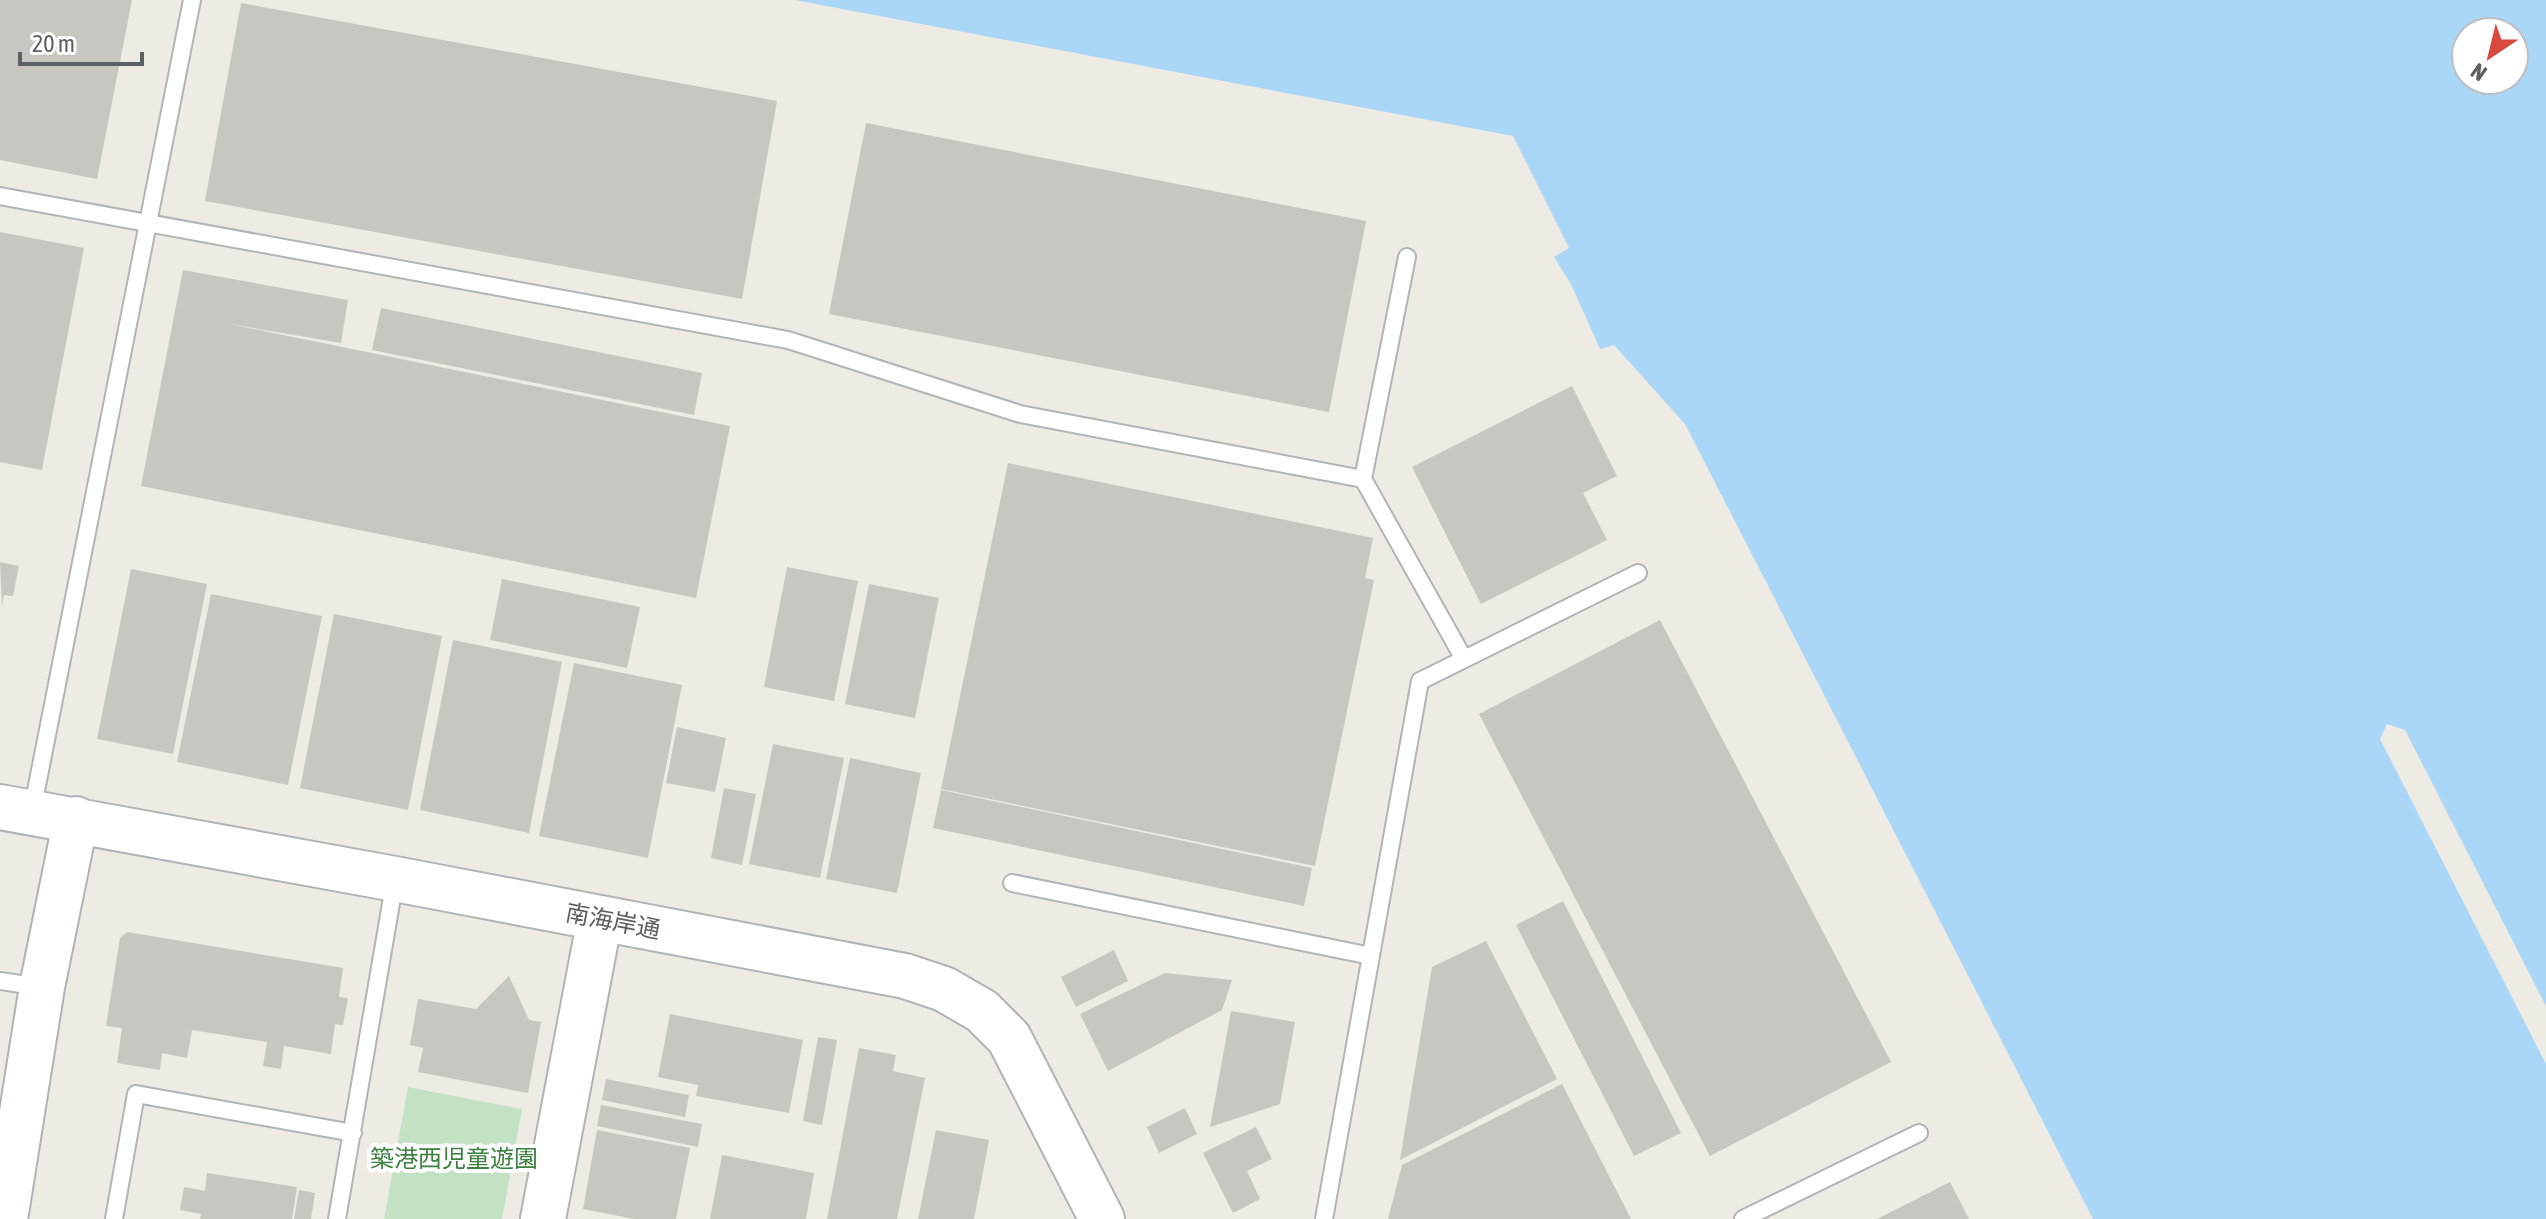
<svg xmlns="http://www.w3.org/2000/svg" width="2546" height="1219" viewBox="0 0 2546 1219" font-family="'Asap Condensed','Noto Sans JP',sans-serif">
<rect width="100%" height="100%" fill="#edebe4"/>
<path fill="#c3e2c3" d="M408 1087 522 1109 502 1219H384Z"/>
<path fill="#aad6f7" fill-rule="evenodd" d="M795 0H2546V1219H2093L1685 424 1614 345 1600 349 1571 284 1554 257 1569 248 1513 136ZM2466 32H2514V80H2466Z"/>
<path fill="#edebe4" d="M2387 724 2405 730 2546 1006V1064L2380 739Z"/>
<path fill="#c8c6c0" d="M0 0H132L97 179 0 160Z
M241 3 777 101 742 299 205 201Z
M866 123 1366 221 1329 412 829 314Z
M0 232 84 248 42 470 0 462Z
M183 270 348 300 341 343 224 323 730 426 696 598 141 486Z
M381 308 702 373 694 415 372 350Z
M1572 386 1617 476 1583 493 1607 540 1481 604 1412 467Z
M1008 463 1373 538 1365 578 1374 580 1315 866 941 789Z
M0 562 19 566 13 596 4 595 2 606Z
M787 567 858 581 834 701 764 687Z
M131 569 207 584 173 754 97 739Z
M502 579 640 607 627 668 490 640Z
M869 584 939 598 915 718 845 704Z
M211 594 322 616 288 785 177 762Z
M334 614 442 636 408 810 300 788Z
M1660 620 1891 1062 1710 1156 1479 714Z
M453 640 562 662 529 833 420 810Z
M574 663 682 685 648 858 539 836Z
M677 727 726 738 715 792 666 783Z
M773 744 844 758 820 878 749 864Z
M850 758 921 773 897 893 826 879Z
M724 788 756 794 742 865 711 858Z
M941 790 1312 868 1304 906 933 828Z
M1563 901 1681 1133 1634 1156 1516 925Z
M127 932 343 968 339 997 348 998 343 1025 335 1024 331 1054 284 1046 281 1069 263 1066 267 1042 192 1030 187 1058 162 1053 160 1070 117 1063 122 1028 106 1026 120 938Z
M1486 941 1557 1079 1400 1160 1432 967Z
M1114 950 1128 981 1076 1007 1061 977Z
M1165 973 1232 980 1222 1010 1108 1071 1080 1014Z
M509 976 529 1020 541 1022 528 1093 418 1072 423 1048 410 1045 418 999 476 1009Z
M1231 1011 1295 1022 1280 1104 1210 1127Z
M670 1014 803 1040 789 1113 696 1096 698 1085 658 1077Z
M818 1037 837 1040 822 1125 803 1121Z
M859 1048 896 1055 893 1071 925 1078 897 1219H827Z
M606 1079 689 1095 685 1117 602 1100Z
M1562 1084 1631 1219H1388L1402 1165Z
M601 1105 702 1124 698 1147 597 1126Z
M1185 1108 1197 1134 1159 1153 1147 1127Z
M1256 1127 1272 1159 1247 1171 1260 1199 1233 1213 1203 1153Z
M597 1130 690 1148 676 1219H634L583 1209Z
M936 1130 989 1140 974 1219H918Z
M722 1155 814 1173 806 1219H710Z
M207 1173 297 1187 292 1219H200L201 1214 180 1210 184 1187 205 1191Z
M1950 1182 1969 1219H1877Z
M299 1190 315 1193 311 1219H294Z"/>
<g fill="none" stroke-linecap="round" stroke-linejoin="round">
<g stroke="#b1b4b8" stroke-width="20">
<path id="lane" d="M0 196 788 340 1020 414 1363 479 1464 659
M1363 479 1407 257
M32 811 192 0
M1012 883 1371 956
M0 981 40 987
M114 1219 136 1094 353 1133
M337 1219 395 880
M1324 1219 1420 681 1638 573
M1743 1219 1919 1133"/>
</g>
<g stroke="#b0b3b8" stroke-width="48">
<path id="secondary" d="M0 807 395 879 905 976 944 989 982 1011 1009 1038 1102 1219
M5 1219 42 987 76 819
M543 1219 600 918"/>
</g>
<use href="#lane" stroke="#fff" stroke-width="16"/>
<use href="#secondary" stroke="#fff" stroke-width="44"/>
</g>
<g text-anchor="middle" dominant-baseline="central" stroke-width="8" stroke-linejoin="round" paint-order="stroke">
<g font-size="24" fill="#5c5f63" stroke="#fff">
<text transform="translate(613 921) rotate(11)">南海岸通</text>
</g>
<g font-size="24" fill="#3d8140" stroke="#fff">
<text x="454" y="1158">築港西児童遊園</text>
</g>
</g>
<g transform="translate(2490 56) rotate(215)"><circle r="38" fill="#ffffff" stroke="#bebfc1" stroke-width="2"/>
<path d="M0-6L14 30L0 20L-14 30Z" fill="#d9493e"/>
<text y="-12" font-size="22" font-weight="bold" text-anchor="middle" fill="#5c5f63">N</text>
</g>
<path d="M20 52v12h122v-12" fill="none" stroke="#5c5f63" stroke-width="4"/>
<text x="32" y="52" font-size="24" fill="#5c5f63" stroke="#ffffff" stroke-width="6" paint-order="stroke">20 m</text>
</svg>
